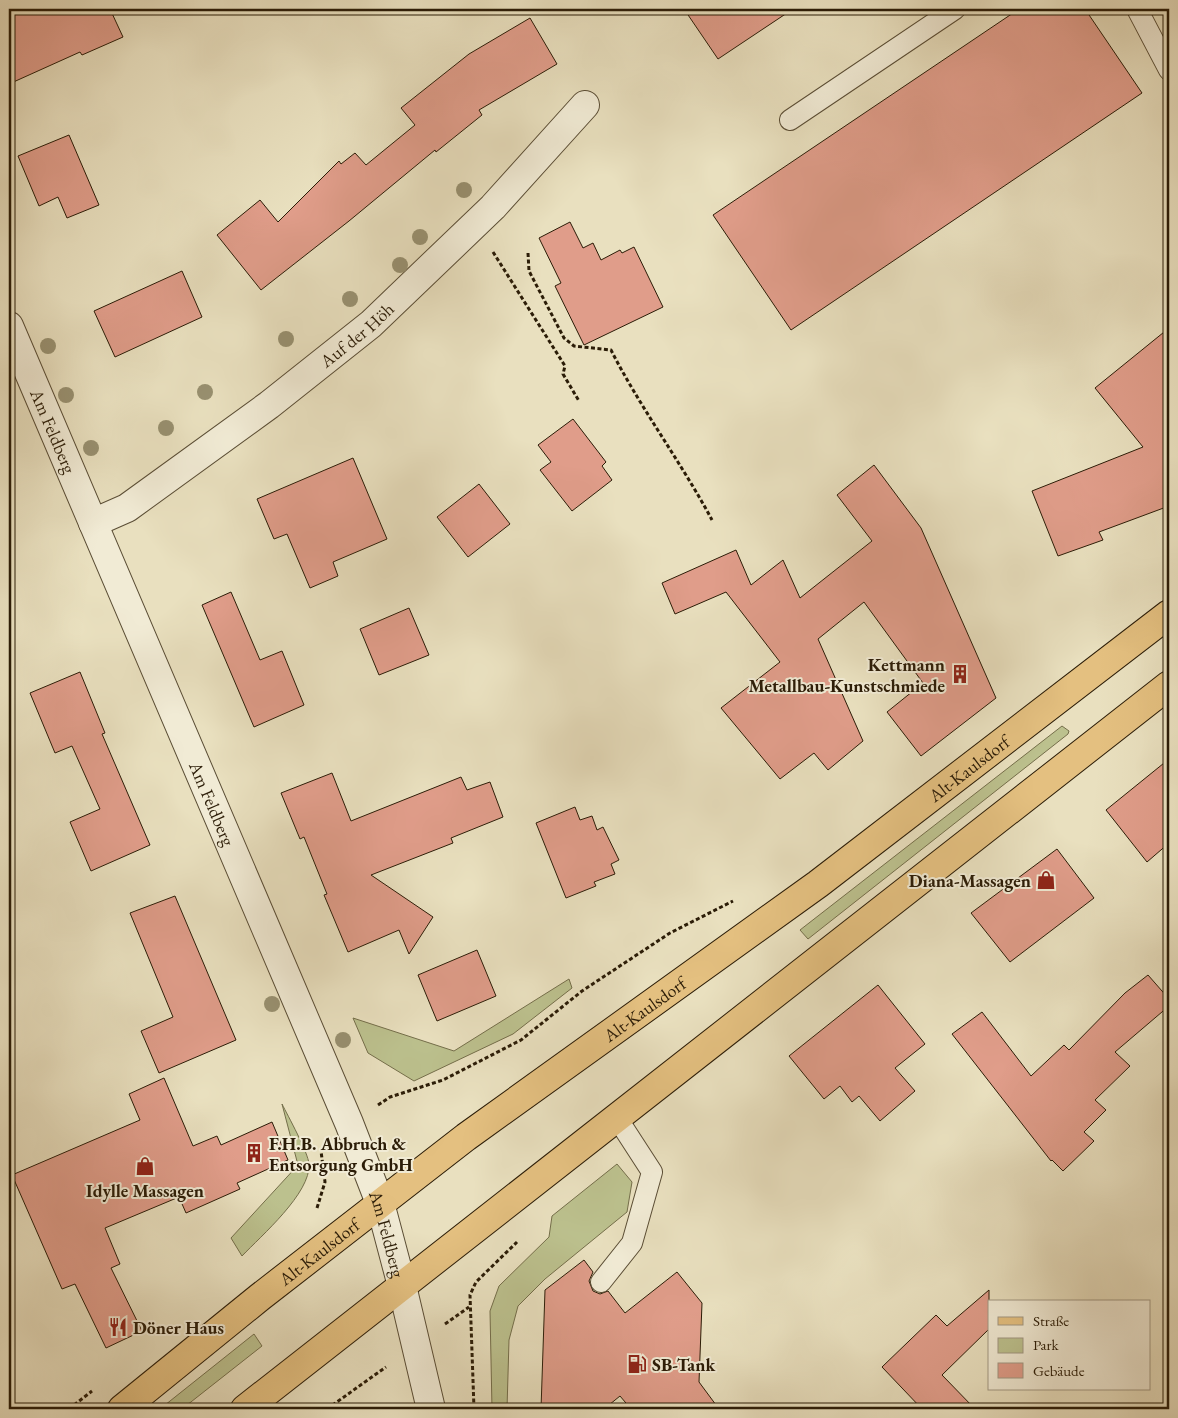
<svg xmlns="http://www.w3.org/2000/svg" width="1178" height="1418" viewBox="0 0 1178 1418" font-family="'EB Garamond',serif">
<rect width="100%" height="100%" fill="#e9e0bf"/>
<filter id="stains"><feTurbulence type="fractalNoise" baseFrequency=".004" numOctaves="4"/><feColorMatrix values="0 0 0 0 .2 0 0 0 0 .09 0 0 0 0 .02 0 0 0 .5 -.17"/></filter>
<radialGradient id="worn" r=".72"><stop offset=".6" stop-color="#630" stop-opacity="0"/><stop offset="1" stop-color="#630" stop-opacity=".3"/></radialGradient>
<path fill="#bcc18e" stroke="#746e4a" d="M1062 726 1069 731 1068 734 808 939 800 930Z
M569 979 572 988 513 1034 414 1081 368 1053 353 1018 454 1051Z
M282 1104C288 1116 308 1152 309 1164 311 1193 261 1236 242 1256L231 1238 298 1165Z
M617 1164 632 1182 627 1212 545 1279 518 1306 509 1340 507 1409H492L490 1311 499 1286 549 1237 552 1216Z
M254 1334 262 1346 182 1409H160Z"/>
<path fill="#e09d8a" stroke="#2b1c07" d="M9 9H110L123 37 82 55 80 52 9 84Z
M684 9H793L718 59Z
M1019 9H1085L1142 93 791 330 713 215Z
M530 18 557 64 479 110 482 115 436 152 435 150 349 221 261 290 217 235 260 200 278 222 339 161 341 164 355 153 366 165 415 125 401 108 469 54Z
M69 135 99 205 67 218 58 197 39 206 18 156Z
M570 222 583 248 593 243 601 260 620 250 622 253 634 247 663 307 584 345 555 286 561 283 539 238Z
M182 271 202 317 115 357 94 311Z
M1169 328V506L1099 532 1103 540 1058 556 1032 491 1143 447 1095 388Z
M573 419 606 462 602 466 612 480 572 511 540 470 551 462 538 445Z
M353 458 387 539 333 562 338 576 310 588 287 534 274 539 257 499Z
M874 465 921 528 996 698 921 756 887 712 923 683 864 602 818 639 863 741 828 770 814 753 780 779 721 708 780 662 726 592 675 614 662 583 736 550 751 585 783 560 800 598 872 541 837 495Z
M479 484 510 524 468 557 437 517Z
M231 592 260 660 282 651 304 705 254 727 202 605Z
M409 608 429 655 379 675 360 629Z
M80 672 105 733 102 734 150 845 91 871 70 822 100 809 72 746 55 753 30 693Z
M1169 759V843L1147 862 1106 810Z
M332 773 351 821 461 777 467 790 490 782 503 817 451 838 453 843 371 875 433 917 409 954 399 930 348 952 324 895 327 894 304 837 300 839 281 793Z
M575 807 580 820 592 816 597 830 603 827 619 860 611 864 615 874 594 882 596 886 566 898 536 823Z
M1057 849 1094 898 1010 962 971 913Z
M175 896 236 1040 159 1073 141 1031 173 1017 130 913Z
M477 950 496 996 437 1021 418 975Z
M1148 975 1169 999V1006L1115 1052 1130 1066 1095 1100 1106 1110 1084 1132 1094 1141 1063 1171 1052 1160 1051 1161 952 1034 982 1012 1031 1076 1064 1045 1069 1050 1125 993Z
M878 985 925 1044 895 1068 915 1091 880 1121 859 1096 852 1102 840 1086 824 1099 789 1056Z
M164 1078 193 1146 217 1136 221 1145 272 1122 288 1160 237 1183 240 1189 186 1213 179 1197 105 1228 120 1264 111 1268 142 1331 106 1348 75 1284 62 1289 12 1175 140 1120 129 1094Z
M584 1260 593 1272 589 1281 593 1291 600 1294 608 1291 625 1313 677 1272 702 1303 699 1382 719 1409H631L620 1396 604 1409H541L545 1290Z
M989 1290V1329L942 1375 975 1409H922L882 1367 936 1315 947 1326Z"/>
<g fill="none" stroke-linecap="round" stroke-linejoin="round">
<g stroke="#5a4d35" stroke-width="22">
<path id="service" d="M1137 9 1169 70
M790 120 955 9
M601 1282 632 1243 652 1172 617 1118"/>
</g>
<g stroke="#5a4d35" stroke-width="30">
<g id="minor">
<path id="s1" d="M9 326 349 1123 380 1203 402 1286 431 1409"/>
<path id="s2" d="M93 523 127 508 269 405 371 324 493 207 585 105"/>
</g>
</g>
<g stroke="#2b1c07" stroke-width="30">
<g id="primary">
<path id="s3" d="M122 1409 260 1297 466 1137 818 884 1169 614"/>
<path d="M245 1409 1169 685"/>
</g>
</g>
<path stroke="#2b1c07" stroke-width="3" stroke-dasharray="4 2.5" stroke-linecap="butt" d="M493 252 565 366 563 374 579 401
M528 253 529 271 564 338 574 346 611 350C641 409 681 462 712 520
M378 1105 390 1097 443 1080 521 1040 582 991 670 933 733 901
M317 1208 325 1182 321 1151
M445 1324 469 1307
M69 1409 92 1391
M327 1409 386 1367
M474 1409 470 1295 476 1282 517 1242"/>
<use href="#service" stroke="#f1ebd5" stroke-width="20"/>
<use href="#minor" stroke="#f1ebd5" stroke-width="28"/>
<use href="#primary" stroke="#e4c080" stroke-width="28"/>
</g>
<g fill="#989070">
<circle cx="464" cy="190" r="8"/>
<circle cx="420" cy="237" r="8"/>
<circle cx="400" cy="265" r="8"/>
<circle cx="350" cy="299" r="8"/>
<circle cx="286" cy="339" r="8"/>
<circle cx="48" cy="346" r="8"/>
<circle cx="205" cy="392" r="8"/>
<circle cx="66" cy="395" r="8"/>
<circle cx="166" cy="428" r="8"/>
<circle cx="91" cy="448" r="8"/>
<circle cx="272" cy="1004" r="8"/>
<circle cx="343" cy="1040" r="8"/>
</g>
<defs>
<g id="building-bare" transform="scale(1.5)"><path d="M-4-6H4V6H1V3H-1V6H-4ZM-2.5-4.3h1.7v1.8h-1.7ZM.8-4.3h1.7v1.8H.8ZM-2.5-1h1.7V.8h-1.7ZM.8-1h1.7V.8H.8Z" fill="#8f2418" stroke="#f1ebd5" stroke-width="2.5" paint-order="stroke"/></g>
<g id="shop-bare" transform="scale(1.5)"><path d="M-5-2.5h2.3a2.7 3.5 0 0 1 5.4 0H5L5.5 6h-11ZM-1.5-2.5h3a1.5 2.3 0 0 0-3 0Z" fill="#8f2418" stroke="#f1ebd5" stroke-width="2.5" paint-order="stroke"/></g>
<g id="restaurant-bare" transform="scale(1.5)"><path d="M-5-6h1v4h1v-4h1v4h1v-4h1v5L-1.5 .5V6h-2V.5L-5-1ZM5-6V6H3V1.5H1.5Q1.5-4 5-6Z" fill="#8f2418" stroke="#f1ebd5" stroke-width="2.5" paint-order="stroke"/></g>
<g id="fuel-bare" transform="scale(1.5)"><path d="M-5.5-6h7V0h2V4h1.3V-2.5L3-4.5l.8-.8L6-3V5H2.5V1h-1V6h-7ZM-4.2-4.7v3.2H.2V-4.7Z" fill="#8f2418" stroke="#f1ebd5" stroke-width="2.5" paint-order="stroke"/></g>
</defs>
<g fill-rule="evenodd">
<use href="#building-bare" x="960" y="674"/>
<use href="#shop-bare" x="1046" y="880"/>
<use href="#building-bare" x="254" y="1153"/>
<use href="#shop-bare" x="145" y="1166"/>
<use href="#restaurant-bare" x="118" y="1327"/>
<use href="#fuel-bare" x="637" y="1364"/>
</g>
<g text-anchor="middle" dominant-baseline="central" stroke-width="4" stroke-linejoin="round" paint-order="stroke">
<g font-size="18" fill="#2b1c07" stroke="#f1ebd5">
<text stroke="none"><textPath href="#s2" startOffset="325">Auf der Höh</textPath></text>
<text stroke="none"><textPath href="#s1" startOffset="114">Am Feldberg</textPath></text>
<text stroke="none"><textPath href="#s3" startOffset="1062">Alt-Kaulsdorf</textPath></text>
<text stroke="none"><textPath href="#s1" startOffset="519">Am Feldberg</textPath></text>
<text stroke="none"><textPath href="#s3" startOffset="658">Alt-Kaulsdorf</textPath></text>
<text stroke="none"><textPath href="#s1" startOffset="984">Am Feldberg</textPath></text>
<text stroke="none"><textPath href="#s3" startOffset="252">Alt-Kaulsdorf</textPath></text>
</g>
<g font-size="18" font-weight="bold" fill="#2b1c07" stroke="#f1ebd5" text-anchor="start">
<text x="945" y="664" text-anchor="end">Kettmann<tspan x="945" dy="21">Metallbau-Kunstschmiede</tspan></text>
<text x="1031" y="880" text-anchor="end">Diana-Massagen</text>
<text x="269" y="1143">F.H.B. Abbruch &amp;<tspan x="269" dy="21">Entsorgung GmbH</tspan></text>
<text x="145" y="1190" text-anchor="middle">Idylle Massagen</text>
<text x="133" y="1327">Döner Haus</text>
<text x="652" y="1364">SB-Tank</text>
</g>
</g>
<rect width="1178" height="1418" fill="none" stroke="#e9e0bf" stroke-width="30"/>
<rect x="10" y="10" width="1158" height="1398" fill="none" stroke="#2b1c07" stroke-width="2.5"/>
<rect x="15" y="15" width="1148" height="1388" fill="none" stroke="#2b1c07"/>
<rect x="988" y="1300" width="162" height="90" fill="#f1ebd5" stroke="#a29883"/>
<rect x="998" y="1317" width="25" height="8" fill="#e4c080" stroke="#a29883"/>
<text x="1033" y="1326" font-size="15" fill="#2b1c07">Straße</text>
<rect x="998" y="1338" width="25" height="15" fill="#bcc18e" stroke="#a29883"/>
<text x="1033" y="1350" font-size="15" fill="#2b1c07">Park</text>
<rect x="998" y="1363" width="25" height="15" fill="#e09d8a" stroke="#a29883"/>
<text x="1033" y="1376" font-size="15" fill="#2b1c07">Gebäude</text>
<rect width="100%" height="100%" filter="url(#stains)"/>
<rect width="100%" height="100%" fill="url(#worn)"/>
</svg>
